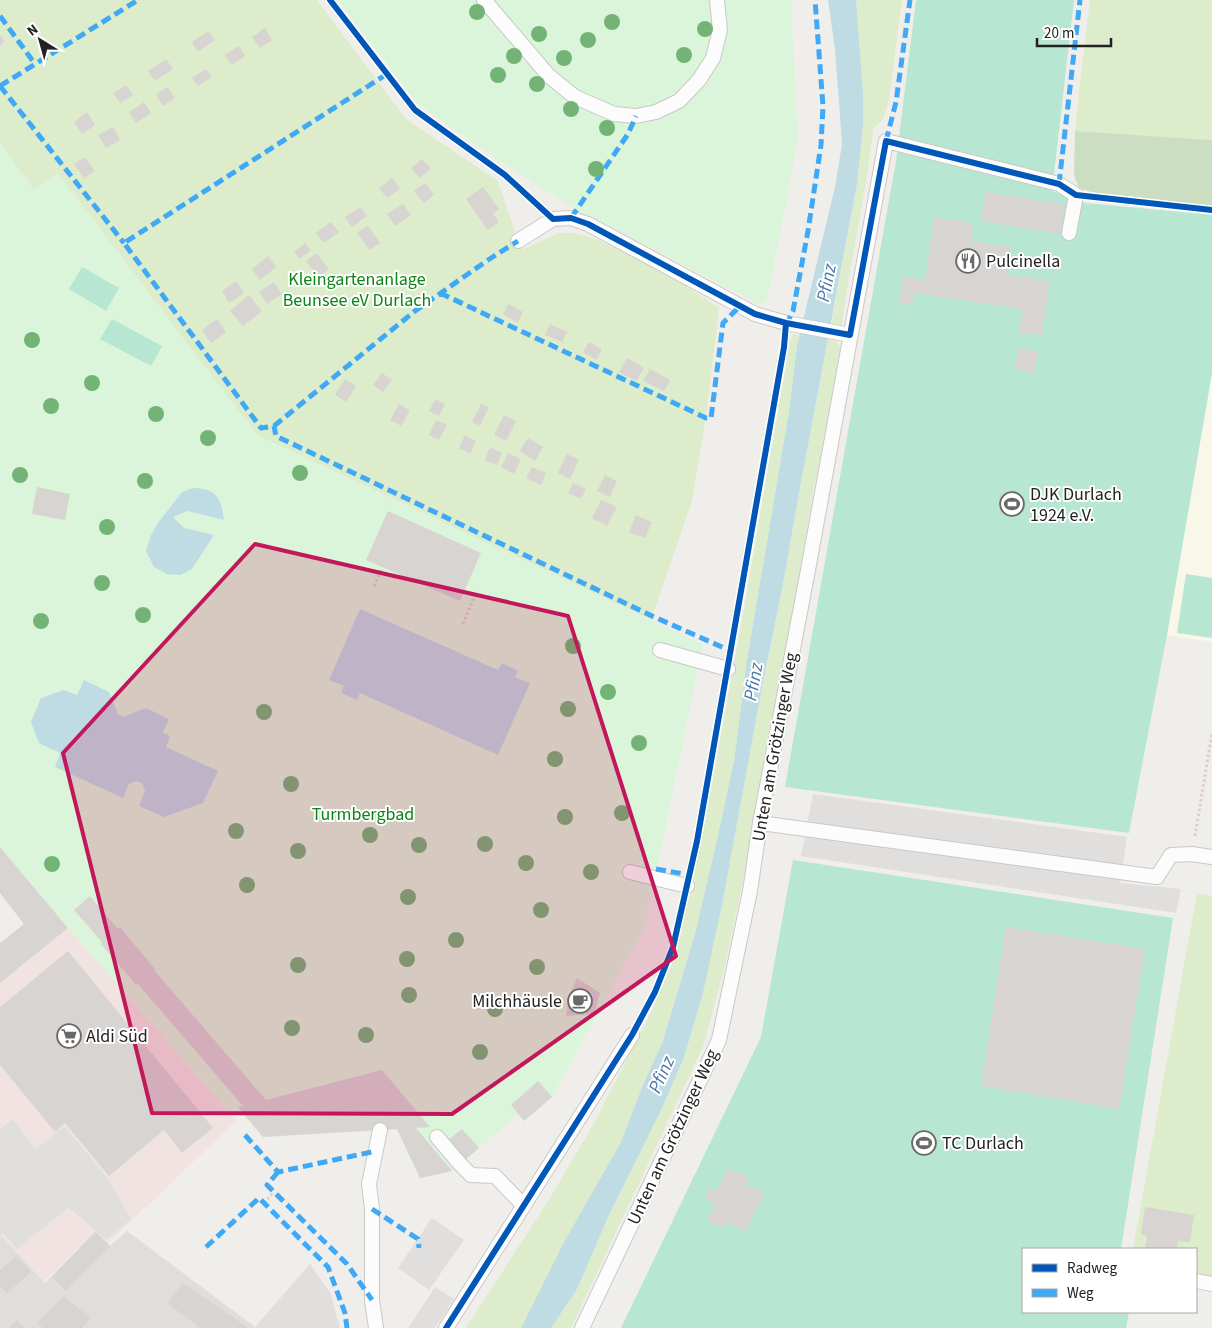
<svg xmlns="http://www.w3.org/2000/svg" width="1212" height="1328" viewBox="0 0 1212 1328" font-family="'Source Sans 3',sans-serif">
<rect width="100%" height="100%" fill="#f0eeeb"/>
<path fill="#dfdedc" d="M95 1231 110 1246 127 1231 255 1327 254 1328H0V1238L2 1236 45 1283Z"/>
<path fill="#f1e3e1" d="M68 928 236 1121 108 1243 95 1230 44 1282 3 1236 0 1238V983Z"/>
<path fill="#f8f7e8" d="M1212 373V642L1167 635Z"/>
<path fill="#ddeccb" d="M0 0H317L406 119 498 181 521 250 559 233H575L596 239 661 270 719 308 706 418 692 501 651 620 257 435 58 174 34 190 0 143Z
M856 0H902L889 100 883 120 873 129C866 194 851 258 842 323L839 327H831L857 184 863 126V93Z
M1090 0H1212V140L1075 131 1078 100Z
M794 334 800 335 797 346 789 412 747 660 734 761 717 840 695 934 663 1041 643 1085 620 1144 563 1244 521 1328H466L550 1198 594 1123 650 1015 673 961 702 838 742 620 790 342Z
M828 338 838 343 840 348 831 410 813 492 797 589 758 806 726 962 703 1047 571 1328H551L577 1289 609 1215 663 1106 684 1057 703 993 723 900 762 687 783 584 799 493Z
M1197 893 1212 896V1277L1196 1274V1249H1133Z"/>
<path fill="#cbdec1" d="M1075 131 1212 140V207L1091 192 1079 188 1074 175Z"/>
<path fill="#daf5da" d="M338 0H791L798 140 767 301 759 304 577 210 498 160 418 104Z
M0 143 34 190 58 174 257 435 703 645 644 929 552 1097 524 1121 518 1114 452 1171 420 1178 396 1129 263 1137 238 1108 230 1113 68 928 0 847Z"/>
<path fill="#b7e6d2" d="M916 0H1074L1052 191 1086 203 1212 215V373L1167 635 1129 833 785 787 896 161Z
M82 267 119 288 106 311 69 289Z
M112 319 162 346 151 366 100 339Z
M1186 574 1212 578V638L1177 633Z
M793 860 1173 918 1121 1249H1023V1312H1129L1126 1328H621L761 1037Z"/>
<path fill="#e0dfde" d="M813 794 1127 837 1120 883 1181 889 1176 913 801 856Z
M12 1119 36 1149 64 1126 109 1180 131 1219 106 1240 69 1207 17 1249 3 1233 0 1235V1129Z
M432 1218 464 1240 429 1290 398 1268Z
M310 1264 331 1294 340 1328H254Z
M435 1287 454 1299 435 1328H408Z"/>
<path fill="#bfdbe3" d="M828 0H856L863 93V126L857 184 799 493 783 584 762 687 723 900 703 993 684 1057 663 1106 609 1215 577 1289 551 1328H521L563 1244 620 1144 643 1085 663 1041 695 934 717 840 734 761 747 660 789 412 797 346 835 187 842 144 835 49Z
M193 488C217 489 221 498 224 520L188 511 173 517 184 528 214 535 192 569 180 575 167 574 154 567 146 551 151 535 158 523 182 492Z
M360 609 498 670 502 663 518 671 515 677 530 683 498 755 360 693 357 700 341 693 344 686 329 680Z
M84 680 109 692 118 714 123 717 146 708 169 719 163 733 170 736 166 747 218 771 203 803 164 817 139 806 145 791 142 783 137 781 129 784 123 798 55 767 60 753 39 743 31 722 41 698 64 690 77 695Z"/>
<path fill="#d7d4d2" d="M265 28 272 40 260 48 252 37Z
M209 31 215 40 198 52 192 42Z
M0 35 5 41 0 46Z
M239 46 245 56 232 65 225 55Z
M166 59 173 69 155 81 148 71Z
M206 69 212 77 198 86 192 78Z
M126 85 133 95 120 103 113 93Z
M168 87 175 98 163 106 156 94Z
M144 102 151 113 136 123 129 112Z
M87 112 95 125 82 134 74 122Z
M113 127 120 140 106 148 98 135Z
M85 157 95 171 84 178 74 164Z
M422 159 431 169 419 178 411 168Z
M392 178 400 189 387 198 379 188Z
M425 183 434 195 424 203 414 191Z
M483 187 499 209 493 214 499 222 488 230 466 199Z
M986 192 1065 204 1060 234 981 221Z
M403 204 411 215 395 226 387 214Z
M361 207 367 216 352 227 345 217Z
M934 217 973 223 971 241 1011 247 1006 275 1050 281 1042 335 1019 333 1022 309 914 293 912 305 899 303 903 276 925 280Z
M331 222 339 232 324 243 316 233Z
M368 226 380 243 369 250 357 233Z
M305 243 311 250 300 259 294 252Z
M316 253 329 269 319 277 306 261Z
M268 256 276 267 260 280 252 269Z
M236 281 244 293 229 303 222 291Z
M274 282 282 294 267 304 259 292Z
M249 295 262 311 243 326 230 311Z
M508 304 523 312 518 323 503 314Z
M217 319 226 332 211 343 202 330Z
M550 324 567 332 562 342 545 335Z
M589 342 602 349 596 360 583 352Z
M1018 348 1038 351 1035 372 1015 369Z
M627 358 644 368 636 381 619 372Z
M650 369 670 380 664 391 643 381Z
M382 373 392 380 383 392 373 385Z
M345 379 356 386 346 402 335 395Z
M435 399 445 404 439 416 429 411Z
M399 404 410 410 401 426 390 420Z
M481 404 489 407 480 426 472 422Z
M504 415 516 421 506 441 494 435Z
M436 420 447 425 439 440 429 435Z
M465 435 476 441 470 454 459 448Z
M528 438 543 447 535 461 520 451Z
M490 447 502 453 497 465 485 460Z
M508 453 521 459 514 474 501 467Z
M567 454 579 460 570 479 558 473Z
M532 467 546 473 541 485 526 478Z
M605 475 617 481 610 497 597 491Z
M573 483 586 489 581 499 568 493Z
M37 487 70 494 65 520 32 514Z
M601 500 617 507 607 526 592 518Z
M388 511 481 553 460 601 366 560Z
M636 515 652 522 645 538 629 532Z
M0 847 68 928 0 983V943L24 924 0 893Z
M90 896 118 929 120 927 155 969 154 970 266 1100 382 1070 430 1127 416 1128 452 1171 420 1178 397 1129 263 1137 238 1107 243 1106 138 984 136 985 101 944 102 942 74 910Z
M1006 927 1145 949 1119 1109 981 1086Z
M68 951 213 1128 182 1153 164 1130 109 1176 65 1123 55 1132 0 1065V1007Z
M577 978 600 993 594 1014 566 1016 569 996Z
M538 1081 552 1097 524 1121 511 1105Z
M462 1129 479 1148 464 1161 447 1141Z
M728 1168 749 1177 746 1185 764 1193 746 1231 726 1222 723 1228 707 1221 715 1204 705 1199 709 1188 717 1191Z
M1145 1207 1194 1215 1190 1242 1178 1241 1177 1249H1145L1147 1236 1141 1234Z
M96 1232 110 1246 66 1291 52 1277Z
M17 1256 31 1272 7 1293 0 1286V1270Z
M183 1283 247 1327 246 1328H200L167 1303Z
M64 1296 90 1318 82 1328H43L37 1323Z
M17 1320 25 1328H9Z"/>
<g fill="none" stroke-linecap="round" stroke-linejoin="round">
<g stroke="#c9c8c7" stroke-width="16">
<path id="lane" d="M484 0 549 76 575 97 614 114 636 116 656 112 679 101 699 80 713 58 720 30 717 0
M518 241 553 219 571 218 588 224 755 314 786 323 850 335
M660 650 728 669
M760 823 1157 877 1171 855 1192 854 1212 857
M630 872 687 886
M437 1137 460 1164 471 1175 495 1176 524 1206
M1196 1281 1212 1284
M376 1328 372 1300V1209L369 1184 380 1130
M446 1328 632 1035
M582 1328 719 1040 750 891 760 823 808 570 886 141 1059 184 1076 195 1069 233"/>
</g>
<path stroke="#dccecd" stroke-width="3" stroke-dasharray="2.5 2.5" stroke-linecap="butt" d="M374 586 381 570
M463 624 476 593
M164 740 167 734
M61 769 63 764
M1195 836 1212 733
M264 1203 274 1192"/>
<use href="#lane" stroke="#fdfcfc" stroke-width="14"/>
<path stroke="#3fa9f5" stroke-width="5" stroke-dasharray="10 5" stroke-linecap="butt" d="M0 16 35 64
M387 74 124 243 261 428 274 426 276 436 652 616 731 651
M0 86 124 243
M0 86 138 0
M886 141 896 102 910 0
M1059 184 1080 0
M571 218 628 134 636 116
M440 293 706 418H711L723 323 741 305
M786 325 793 311 808 231 821 145 823 106 815 0
M274 426 415 311 488 260 518 241
M656 869 690 875
M245 1135 278 1172 376 1151
M278 1172 267 1185 347 1264 372 1300
M372 1209 418 1239 419 1248
M206 1247 259 1198 328 1267 345 1313 347 1328"/>
<g stroke="#fff" stroke-width="9">
<path id="cycleway" d="M330 0 415 110 505 175 553 219 571 218 588 224 755 314 786 323 850 335 886 141 1059 184 1076 195 1212 210
M446 1328 632 1035 655 992 673 947 697 841 784 347 786 323"/>
</g>
<use href="#cycleway" stroke="#0057b8" stroke-width="6"/>
</g>
<g fill="#73b476">
<circle cx="477" cy="12" r="8"/>
<circle cx="612" cy="22" r="8"/>
<circle cx="705" cy="29" r="8"/>
<circle cx="539" cy="34" r="8"/>
<circle cx="588" cy="40" r="8"/>
<circle cx="684" cy="55" r="8"/>
<circle cx="514" cy="56" r="8"/>
<circle cx="564" cy="58" r="8"/>
<circle cx="498" cy="75" r="8"/>
<circle cx="537" cy="84" r="8"/>
<circle cx="571" cy="109" r="8"/>
<circle cx="607" cy="128" r="8"/>
<circle cx="596" cy="169" r="8"/>
<circle cx="32" cy="340" r="8"/>
<circle cx="92" cy="383" r="8"/>
<circle cx="51" cy="406" r="8"/>
<circle cx="156" cy="414" r="8"/>
<circle cx="208" cy="438" r="8"/>
<circle cx="300" cy="473" r="8"/>
<circle cx="20" cy="475" r="8"/>
<circle cx="145" cy="481" r="8"/>
<circle cx="107" cy="527" r="8"/>
<circle cx="102" cy="583" r="8"/>
<circle cx="143" cy="615" r="8"/>
<circle cx="41" cy="621" r="8"/>
<circle cx="573" cy="646" r="8"/>
<circle cx="608" cy="692" r="8"/>
<circle cx="568" cy="709" r="8"/>
<circle cx="264" cy="712" r="8"/>
<circle cx="639" cy="743" r="8"/>
<circle cx="555" cy="759" r="8"/>
<circle cx="291" cy="784" r="8"/>
<circle cx="622" cy="813" r="8"/>
<circle cx="565" cy="817" r="8"/>
<circle cx="236" cy="831" r="8"/>
<circle cx="370" cy="835" r="8"/>
<circle cx="485" cy="844" r="8"/>
<circle cx="419" cy="845" r="8"/>
<circle cx="298" cy="851" r="8"/>
<circle cx="526" cy="863" r="8"/>
<circle cx="52" cy="864" r="8"/>
<circle cx="591" cy="872" r="8"/>
<circle cx="247" cy="885" r="8"/>
<circle cx="408" cy="897" r="8"/>
<circle cx="541" cy="910" r="8"/>
<circle cx="456" cy="940" r="8"/>
<circle cx="407" cy="959" r="8"/>
<circle cx="298" cy="965" r="8"/>
<circle cx="537" cy="967" r="8"/>
<circle cx="409" cy="995" r="8"/>
<circle cx="495" cy="1009" r="8"/>
<circle cx="292" cy="1028" r="8"/>
<circle cx="366" cy="1035" r="8"/>
<circle cx="480" cy="1052" r="8"/>
</g>
<path fill="#c2185b" fill-opacity="0.2" stroke="#c2185b" stroke-width="4" stroke-linejoin="round" d="M255 544 568 616 676 956 452 1114 152 1113 63 753Z"/>
<defs>
<g id="restaurant-ring" transform="scale(1.25)"><circle r="9.5" fill="#fff" stroke="#6a6968" stroke-width="1.5"/><path d="M-5-6h1v4h1v-4h1v4h1v-4h1v5L-1.5 .5V6h-2V.5L-5-1ZM5-6V6H3V1.5H1.5Q1.5-4 5-6Z" fill="#6a6968"/></g>
<g id="stadium-ring" transform="scale(1.25)"><circle r="9.5" fill="#fff" stroke="#6a6968" stroke-width="1.5"/><path d="M0-5a6.5 5 0 1 0 0 10a6.5 5 0 1 0 0-10ZM-3.5-1.8h7v3.6h-7Z" fill="#6a6968"/></g>
<g id="cafe-ring" transform="scale(1.25)"><circle r="9.5" fill="#fff" stroke="#6a6968" stroke-width="1.5"/><path d="M-5.5-4.5H6V0H3Q3 3.5 0 3.5H-2.5Q-5.5 3.5-5.5 0ZM3-3.2v2h1.7v-2ZM-6 4.5H4V6H-6Z" fill="#6a6968"/></g>
<g id="supermarket-ring" transform="scale(1.25)"><circle r="9.5" fill="#fff" stroke="#6a6968" stroke-width="1.5"/><path d="M-6-5.5h2.5l.6 2H6L4.5 2H-2.5L-4.4-4H-6ZM-1.5 3.2a1.3 1.3 0 1 0 .1 0ZM3 3.2a1.3 1.3 0 1 0 .1 0Z" fill="#6a6968"/></g>
</defs>
<g fill-rule="evenodd">
<use href="#restaurant-ring" x="968" y="261"/>
<use href="#stadium-ring" x="1012" y="504"/>
<use href="#cafe-ring" x="580" y="1001"/>
<use href="#supermarket-ring" x="69" y="1036"/>
<use href="#stadium-ring" x="924" y="1143"/>
</g>
<g text-anchor="middle" dominant-baseline="central" stroke-width="4" stroke-linejoin="round" paint-order="stroke">
<g font-size="18" fill="#222" stroke="#fff" text-anchor="start">
<text x="986" y="261">Pulcinella</text>
<text x="1030" y="494">DJK Durlach<tspan x="1030" dy="21">1924 e.V.</tspan></text>
<text x="562" y="1001" text-anchor="end">Milchhäusle</text>
<text x="86" y="1036">Aldi Süd</text>
<text x="942" y="1143">TC Durlach</text>
</g>
<g font-size="18" fill="#0c8416" stroke="#fff">
<text x="357" y="279">Kleingartenanlage<tspan x="357" dy="21">Beunsee eV Durlach</tspan></text>
<text x="363" y="814">Turmbergbad</text>
</g>
<g font-size="18" fill="#222" stroke="#fff">
<text transform="translate(775 747) rotate(-80)">Unten am Grötzinger Weg</text>
<text transform="translate(673 1137) rotate(-65)">Unten am Grötzinger Weg</text>
</g>
<g font-size="19" font-style="italic" fill="#4a7aab" stroke="#fff">
<text transform="translate(827 283) rotate(-79)">Pfinz</text>
<text transform="translate(754 682) rotate(-80)">Pfinz</text>
<text transform="translate(662 1075) rotate(-66)">Pfinz</text>
</g>
</g>
<rect x="1022" y="1248" width="175" height="65" fill="#ffffff" stroke="#a7a7a7"/>
<rect x="1032" y="1264" width="25" height="8" fill="#0057b8" stroke="#a7a7a7"/>
<text x="1067" y="1273" font-size="15" fill="#222222">Radweg</text>
<rect x="1032" y="1289" width="25" height="8" fill="#3fa9f5" stroke="#a7a7a7"/>
<text x="1067" y="1298" font-size="15" fill="#222222">Weg</text>
<g transform="translate(40 40) rotate(323)" stroke="#ffffff" stroke-width="4" paint-order="stroke">
<path d="M0-4L9 19L0 12L-9 19Z" fill="#222222"/>
<text y="-8" font-size="14" font-weight="bold" text-anchor="middle" fill="#222222">N</text>
</g>
<path d="M1037 38v8h74v-8" fill="none" stroke="#222222" stroke-width="2.5"/>
<text x="1044" y="38" font-size="15" fill="#222222" stroke="#ffffff" stroke-width="4" paint-order="stroke">20 m</text>
</svg>
